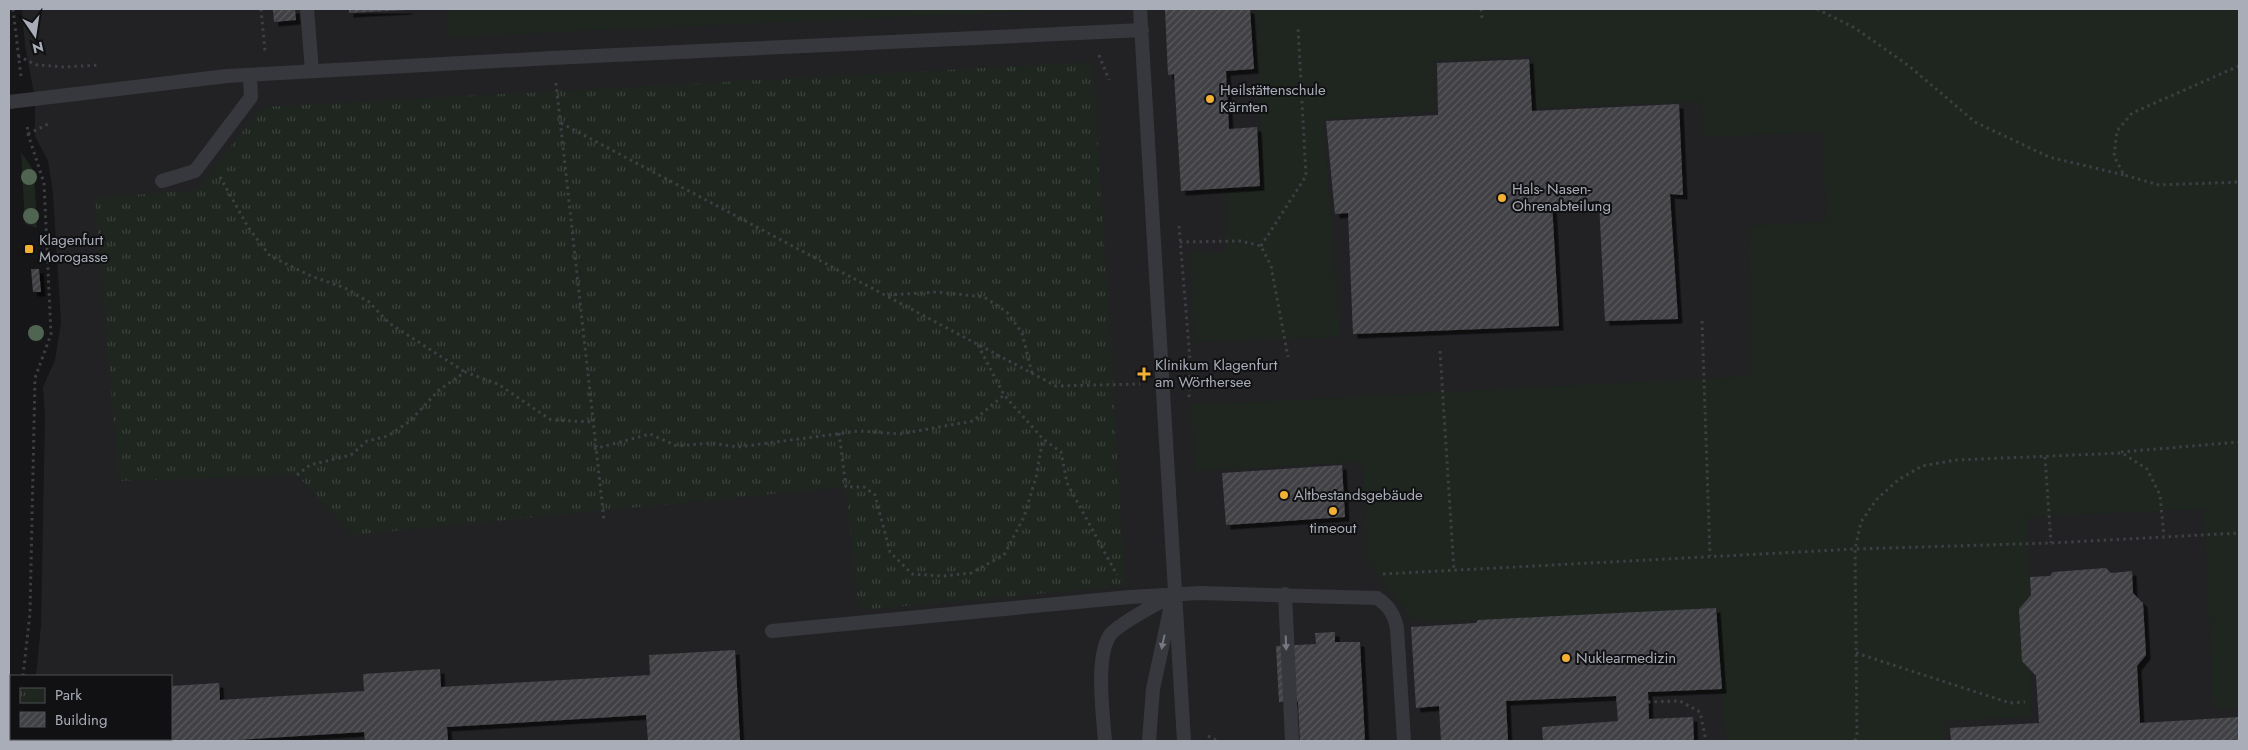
<svg xmlns="http://www.w3.org/2000/svg" width="2248" height="750" viewBox="0 0 2248 750" font-family="Jost,sans-serif">
<defs>
<pattern id="park-tufts" width="24" height="20" patternUnits="userSpaceOnUse" patternTransform="scale(1.25)"><rect width="24" height="20" fill="#1e261f"/><path d="M3 7l-1-3M5 7V3M7 7l1-3M15 17l-1-3M17 17v-4M19 17l1-3" fill="none" stroke="#3c433d"/></pattern>
<pattern id="building-hatch" width="6" height="6" patternUnits="userSpaceOnUse" patternTransform="scale(1.25)"><rect width="6" height="6" fill="#404145"/><path d="M-1 1l2-2M0 6l6-6M5 7l2-2" fill="none" stroke="#595a5e"/></pattern>
<filter id="shadow"><feDropShadow dx="4.5" dy="4.5" stdDeviation="0" flood-color="#0009"/></filter>
</defs>
<rect width="100%" height="100%" fill="#161618"/>
<path fill="#222225" d="M22 9H2239V741H28V739H171V676H36L41 625 45 415 43 387 55 360 61 323 53 193 48 161 35 136V99L25 46Z"/>
<path fill="#1e261f" d="M447 9H1074L448 37Z
M1256 9H2239V708L2213 709 2204 509 2028 517 2031 717 1945 721 1946 741H1726L1716 608 1478 620H1413L1368 563 1362 462 1196 471 1191 405 1752 376 1749 226 1826 221 1823 132 1704 137 1701 102 1535 108 1532 56 1433 61 1434 112 1323 119 1340 337 1194 342 1190 253 1226 252V193L1263 190Z
M21 152 34 171 37 228 25 224Z"/>
<path fill="url(#park-tufts)" d="M1093 62 1125 586 859 610 845 487 352 535 297 475 119 481 95 198 196 190 262 107Z"/>
<path fill="url(#building-hatch)" filter="url(#shadow)" d="M273 9H295L296 20 274 22Z
M349 9H408V10L349 13Z
M1165 9H1250L1254 69 1226 71 1229 129 1257 127 1260 186 1181 191 1174 74 1168 75Z
M1529 59 1532 111 1679 104 1683 195 1670 194 1678 319 1605 321 1599 201 1576 202 1552 203 1559 326 1353 334 1348 213 1335 214 1326 121 1438 115 1437 63Z
M31 269H39L41 292H33Z
M1342 465 1345 517 1226 525 1222 473Z
M2106 568 2111 573 2132 571 2133 593 2143 603 2146 655 2137 666 2140 723 2239 717V741H1951L1950 728 2039 723 2036 676 2022 661 2019 609 2031 595 2030 577 2050 576 2053 572Z
M1716 608 1722 689 1648 692 1649 719 1693 717 1694 741H1543L1542 727 1618 721 1616 696 1506 701 1508 741H1441L1439 706 1416 708 1411 627 1476 623 1478 620Z
M1335 632V642H1360L1365 741H1300L1298 702H1279L1276 646 1316 644 1315 633Z
M735 650 740 741H648L646 715 447 727 448 741H365L364 732 222 741H143V739H171V686L219 683 220 700 364 691 363 674 440 669 441 687 650 675 649 655Z"/>
<g fill="none" stroke-linecap="round" stroke-linejoin="round">
<path stroke="#3d3f44" stroke-width="3" stroke-dasharray="2.5 4" stroke-linecap="butt" d="M13 9 21 77
M261 9 265 51
M1481 9 1482 18
M1817 9 1855 28 1909 66 1975 122 2049 157 2124 175
M1099 55 1109 80
M18 56 37 65 65 67 100 65
M2239 66 2132 113 2117 131 2114 156 2124 175 2159 185 2239 182
M556 83 604 520
M561 123 1056 386 1140 384
M28 134 50 123
M220 177 248 227 270 256 311 276 345 288 369 302 389 323 465 372
M1179 226 1190 360 1189 400
M1180 242 1241 241 1261 246 1271 266 1288 357
M1261 246 1306 176 1298 28
M888 295 938 292 984 297 1007 312 1022 333 1032 373
M1702 321 1710 556
M978 345 1004 395 1043 439 1061 452 1067 483 1117 575
M1440 351 1454 571
M839 433 846 487H864L875 495 890 552 912 574 943 576 971 573 1004 555 1024 517 1036 477 1043 439
M594 449 650 434 677 446 711 443 738 447 859 431 900 434 973 421 1004 395
M2121 452 2239 442
M2045 457 2051 543
M297 475 310 465 351 455 367 441 388 436 410 421 439 390 465 372 498 384 551 420 592 422
M1383 574 1855 549 2051 543 2239 533
M1856 653 2010 703 2025 702
M23 676 30 613 35 378 51 334 44 183 28 134 27 123
M1648 702 1680 701 1700 712 1706 741
M1208 736 1218 741
M17 741V739
M1855 741 1857 735 1855 549 1861 522 1876 500 1898 480 1922 466 1956 460 2122 453 2147 469 2160 495 2164 536"/>
<path stroke="#37383d" stroke-width="14" d="M307 9 312 71
M1140 9 1184 741
M9 102 227 76 552 58 1142 30
M162 181 195 171 251 97 250 75
M1285 594 1292 741
M772 631 1130 597 1200 593 1377 598C1389 606 1394 614 1397 628L1404 741
M1105 741C1103 715 1095 657 1110 635 1117 625 1158 603 1171 596
M1149 741 1153 689 1170 610"/>
</g>
<g fill="#506452">
<circle cx="29" cy="177" r="8"/>
<circle cx="31" cy="216" r="8"/>
<circle cx="36" cy="333" r="8"/>
</g>
<defs><path id="oneway-solid" d="M-6-.8H1V-3.2L6.5 0L1 3.2V.8H-6Z" transform="scale(1.25)"/></defs>
<g fill="#757881">
<use href="#oneway-solid" transform="translate(1163 642) rotate(102)"/>
<use href="#oneway-solid" transform="translate(1286 643) rotate(88)"/>
</g>
<g fill="#f2b134" stroke="#111113" stroke-width="2">
<circle cx="1210" cy="99" r="5"/>
<circle cx="1502" cy="198" r="5"/>
<rect x="24" y="244" width="10" height="10" rx="2.5"/>
<path d="M1141.5 366.5h5v5h5v5h-5v5h-5v-5h-5v-5h5z"/>
<circle cx="1284" cy="495" r="5"/>
<circle cx="1333" cy="511" r="5"/>
<circle cx="1566" cy="658" r="5"/>
</g>
<g text-anchor="middle" dominant-baseline="central" stroke-width="4" stroke-linejoin="round" paint-order="stroke">
<g font-size="15" fill="#a8adb8" stroke="#111113" text-anchor="start">
<text x="1220" y="90">Heilstättenschule<tspan x="1220" dy="17">Kärnten</tspan></text>
<text x="1512" y="189">Hals- Nasen-<tspan x="1512" dy="17">Ohrenabteilung</tspan></text>
<text x="39" y="240">Klagenfurt<tspan x="39" dy="17">Morogasse</tspan></text>
<text x="1155" y="365">Klinikum Klagenfurt<tspan x="1155" dy="17">am Wörthersee</tspan></text>
<text x="1294" y="495">Altbestandsgebäude</text>
<text x="1333" y="528" text-anchor="middle">timeout</text>
<text x="1576" y="658">Nuklearmedizin</text>
</g>
</g>
<rect width="2248" height="750" fill="none" stroke="#a8adb8" stroke-width="20"/>
<rect x="10" y="675" width="162" height="65" fill="#111113" stroke="#4d4f55"/>
<rect x="20" y="688" width="25" height="15" fill="url(#park-tufts)" stroke="#4d4f55"/>
<text x="55" y="700" font-size="15" fill="#a8adb8">Park</text>
<rect x="20" y="712" width="25" height="15" fill="url(#building-hatch)" stroke="#4d4f55"/>
<text x="55" y="725" font-size="15" fill="#a8adb8">Building</text>
<g transform="translate(35 35) rotate(167)" stroke="#111113" stroke-width="4" paint-order="stroke">
<path d="M0-4L9 19L0 12L-9 19Z" fill="#a8adb8"/>
<text y="-8" font-size="14" font-weight="bold" text-anchor="middle" fill="#a8adb8">N</text>
</g>
</svg>
